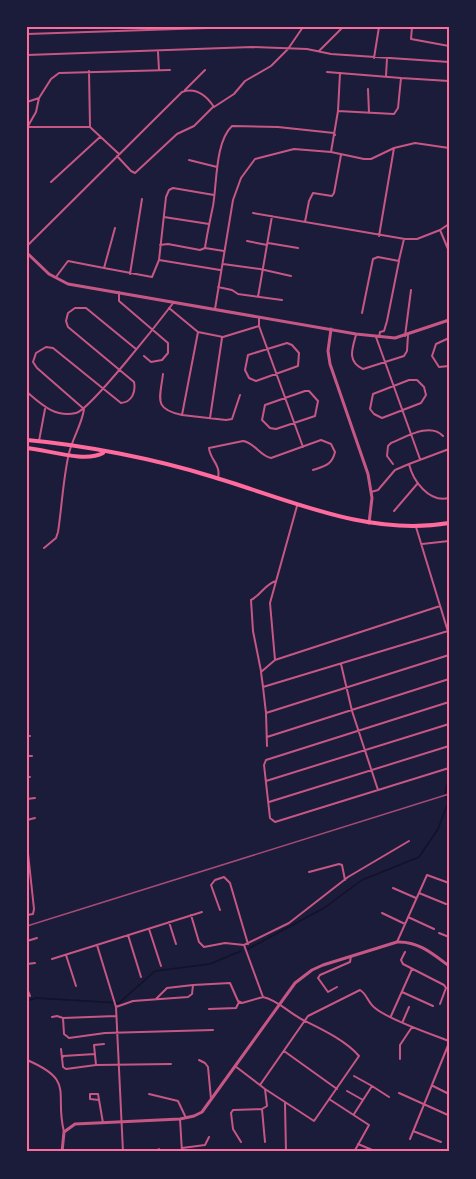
<svg xmlns="http://www.w3.org/2000/svg" width="476" height="1179" viewBox="0 0 476 1179" font-family="Georgia,serif">
<rect width="100%" height="100%" fill="#1b1b3a"/>
<g fill="none" stroke-linecap="round" stroke-linejoin="round">
<path stroke="#12122b" stroke-width="1.5" d="M445 793 449 777
M248 949 324 908 362 880 419 857 438 829 448 803 446 797
M27 1001 36 998 119 1003 155 971 210 964 241 951"/>
<path stroke="#c65784" stroke-width="2" d="M278 27H289
M412 27 411 39 449 46
M27 34 238 27
M319 51 343 27
M158 52 159 70
M27 55 252 47 307 49 331 54 449 62
M374 58 379 27
M89 71 90 127
M327 72 401 78 398 108 394 114 338 111
M386 76 387 58
M401 78 449 81
M368 89 369 113
M185 90 205 70
M27 102 39 98 51 79 59 73 170 70
M28 126 36 112 39 98
M27 127H90L119 154
M331 152 338 111 340 73
M117 156 131 171 135 173 177 134 194 126 213 107
M189 160 217 167
M51 182 100 137
M253 213 405 239H417L440 230
M164 217 209 224
M305 222 309 201 313 193 332 196 334 193 341 155
M115 228 104 268 152 277 159 260 166 197 169 190 173 188 214 195
M379 236 394 148
M247 241 267 245
M268 243 298 248
M160 245 168 244 200 250 205 248C207 234 210 220 213 206 217 184 215 142 232 126L278 127 334 133 335 135
M27 246 182 92C196 87 206 95 214 107L234 94 245 81 271 66 288 49 303 27
M205 248 224 251
M448 249 440 230 449 224
M159 260 220 270
M399 260 404 239
M223 264 260 269 291 276
M130 274 142 199
M56 277 68 261 104 268
M218 287 232 290 238 294 282 300
M119 292V301L168 343V353L162 360 151 362 144 356
M258 297 272 216
M169 308 198 332 223 337 259 326V317
M215 309 233 200 241 178 255 159 294 149 331 152 364 159H371L394 148 415 143 449 148
M362 313 373 259 378 257 399 261 387 321 384 331 380 332 379 337
M259 326 303 447
M198 332 182 415 226 420 232 419 240 395
M356 335C352 349 347 362 363 369L404 356 407 351 408 335
M405 336 411 290
M376 337 420 459
M449 338 436 344 432 356 439 367 449 366
M287 343 292 345 299 353 298 366 256 381 249 378 245 370 248 355Z
M163 374C160 399 153 409 182 415
M409 380H417L424 387 426 395 421 403 382 418 374 414 370 409 373 394Z
M305 391H309L318 401 315 416 276 429 270 428 262 420 265 405Z
M27 392C41 404 55 418 76 413 90 410 161 319 174 302
M449 395V400
M210 418 222 338
M39 441 45 409
M449 449 409 464C413 481 429 503 449 498
M393 464 387 456 388 446 391 443C406 437 430 422 443 436
M218 478C221 464 210 460 209 448L243 441C254 442 260 456 271 458L321 440 331 444 335 452C332 465 325 466 313 470
M371 492 378 490 395 470 409 464
M394 511 418 483
M416 527 449 635
M422 544 449 541
M44 548 56 538 58 532C62 506 63 479 69 453 73 437 82 424 84 409L37 368 33 362 36 353 46 347 53 348 121 403C132 402 136 392 134 382L68 327 66 321 68 313 75 308H86L136 349
M275 660 440 606
M341 664 352 711 378 790
M261 671 253 631 251 600C261 595 265 584 276 581
M27 674H28
M263 687 261 672 275 660 270 603 297 506
M449 702 266 760 264 765 270 818 275 822 449 768
M266 713 263 687 448 631
M27 736H30
M267 737 449 679
M267 746 266 713 449 655
M27 756H32
M27 777H30
M266 781 449 724
M27 799 35 798
M269 802 449 746
M27 820 35 818
M27 844 34 909 33 914 27 915
M309 872 339 864 342 865 345 880
M393 888 416 898
M419 893 446 904
M220 910 211 885 215 880 224 877 230 883 248 944
M382 913 405 924
M191 915 199 942 204 947 225 943 244 945 289 923 348 877 409 841
M408 917 434 929
M169 922 176 944
M149 929 161 966
M439 933 449 937
M128 935 141 977
M27 941 37 938
M397 942 427 875 449 883
M97 945 116 1007 123 1152
M405 952 401 960 403 964 444 985 446 988 440 1004
M66 955 76 986
M52 959 202 912
M27 964 35 963
M337 987 328 992 318 978 320 975 350 962 351 956
M27 988 30 996
M402 992 433 1006
M156 999 167 988 193 985
M116 1007 133 1001 188 997 192 994 193 985 230 983 238 1001 242 1003 263 997
M209 1009 236 1008 239 1002
M391 1016 412 969
M52 1017 57 1016 63 1018 116 1016
M63 1018 64 1034 69 1038 105 1033 213 1030
M403 1021 409 1007
M61 1049 63 1067 66 1069 96 1065 171 1064
M284 1051 337 1089
M63 1057V1056L95 1054
M400 1059V1045L412 1027
M27 1060C76 1081 54 1092 64 1132
M199 1060 205 1063 208 1067 211 1099
M96 1065 94 1045 104 1044
M235 1066 265 1089 314 1121 359 1056C345 1040 321 1029 303 1020 289 1013 278 1000 263 997L244 945
M354 1076 372 1086
M260 1085 308 1016 360 990C367 994 368 1003 375 1008 389 1020 431 1034 449 1041
M433 1086 449 1094
M347 1091 363 1100
M399 1093 448 1115
M90 1094H98L103 1123
M90 1094V1099L99 1100
M149 1094 178 1101 186 1118
M329 1099 369 1125 354 1152
M285 1103 286 1152
M262 1109 265 1142
M354 1114 372 1086 389 1097
M180 1119 182 1152
M413 1131 441 1142
M410 1139 449 1043
M241 1142 233 1129 231 1113 233 1110 262 1109 267 1106 265 1089
M358 1144 377 1152
M182 1148 205 1145 209 1137
M154 1152 159 1149"/>
<path stroke="#c65784" stroke-width="3" d="M27 253 49 274 68 284 356 334 395 338 449 320
M331 329 328 351 330 364 368 474 372 498 369 523
M62 1152 64 1132 75 1124 180 1119 194 1116 202 1112 295 983 312 970 323 965 397 942C418 941 433 954 449 966"/>
<path stroke="#ff6b9d" stroke-width="4" d="M27 440C84 445 155 459 210 476 288 499 367 537 449 523
M27 448C48 450 85 463 103 453"/>
<path stroke="#a44b75" stroke-width="1.5" d="M27 926 449 794"/>
</g>
<rect width="476" height="1179" fill="none" stroke="#1b1b3a" stroke-width="57"/>
<rect x="28" y="28" width="420" height="1122" fill="none" stroke="#ff6b9d" stroke-width="2"/>
</svg>
